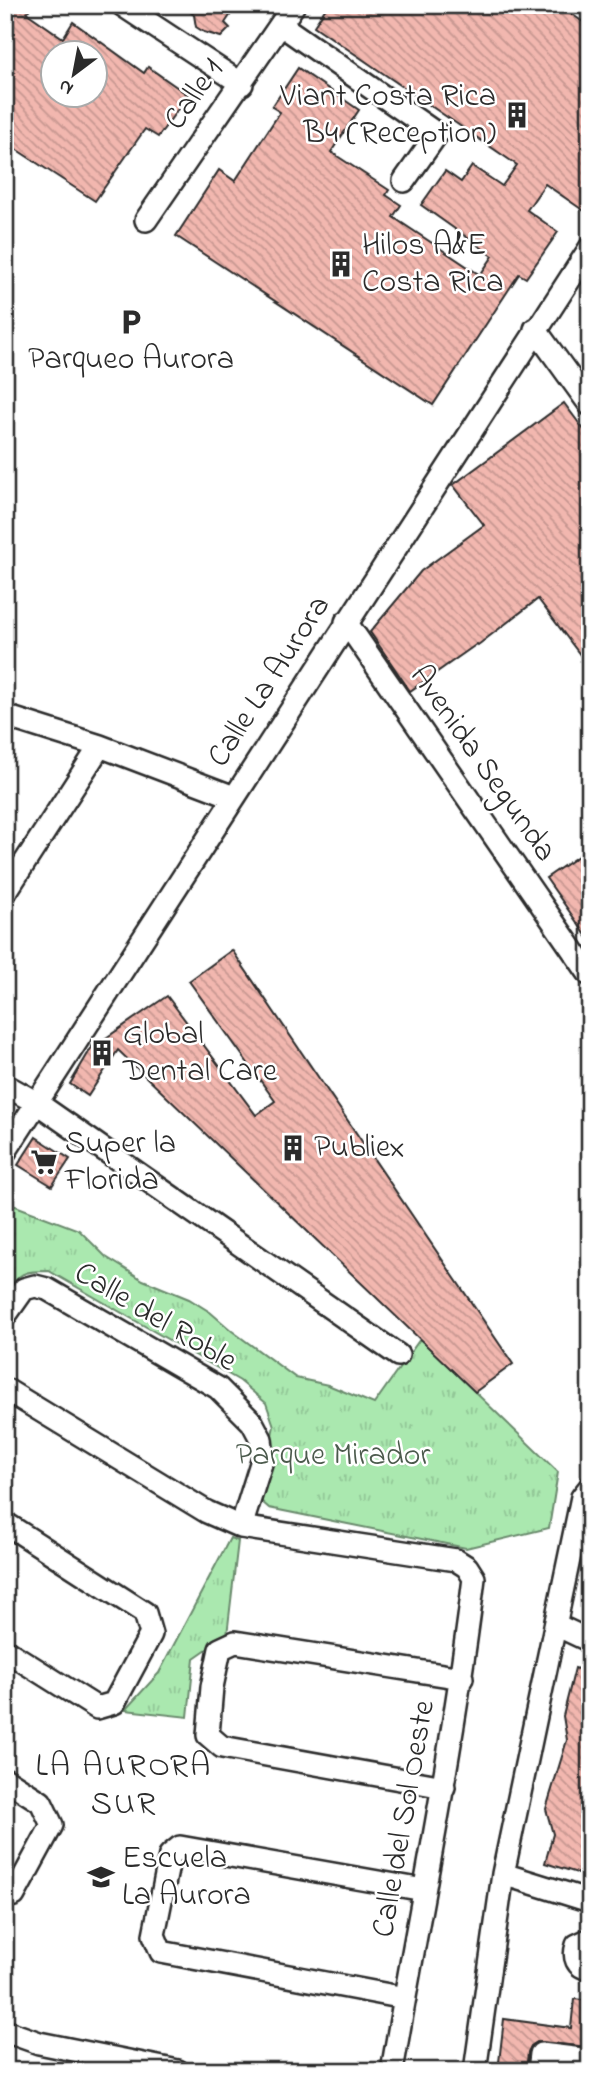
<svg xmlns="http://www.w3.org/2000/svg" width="595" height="2076" viewBox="0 0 595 2076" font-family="'Indie Flower',sans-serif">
<defs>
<pattern id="park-tufts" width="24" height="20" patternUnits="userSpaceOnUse" patternTransform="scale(1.75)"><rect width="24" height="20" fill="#aae8af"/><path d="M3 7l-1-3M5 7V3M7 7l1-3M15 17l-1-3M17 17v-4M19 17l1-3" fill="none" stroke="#92c797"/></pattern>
<pattern id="building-back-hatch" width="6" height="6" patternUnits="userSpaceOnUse" patternTransform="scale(1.75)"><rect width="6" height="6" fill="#f2b7af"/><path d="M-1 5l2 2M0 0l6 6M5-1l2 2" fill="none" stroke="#c4958f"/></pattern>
</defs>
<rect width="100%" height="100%" fill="#fff"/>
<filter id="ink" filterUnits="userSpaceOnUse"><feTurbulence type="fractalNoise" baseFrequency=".0143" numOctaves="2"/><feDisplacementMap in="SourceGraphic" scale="14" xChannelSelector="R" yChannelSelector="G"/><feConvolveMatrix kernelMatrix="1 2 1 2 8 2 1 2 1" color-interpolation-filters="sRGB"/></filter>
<g filter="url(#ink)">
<path fill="url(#park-tufts)" stroke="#6a8a6d" stroke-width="2" d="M5 1202 79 1230 106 1257 143 1280 189 1299 210 1312 232 1331 296 1378 328 1385 374 1404 420 1339 558 1472 549 1528 466 1548 269 1508 262 1502 259 1491 274 1426 266 1403 240 1381 49 1271C23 1271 19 1272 5 1295Z
M230 1538 238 1541 227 1635 194 1658 188 1717 125 1710 159 1673Z"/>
<path fill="url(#building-back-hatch)" stroke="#2b2b2b" stroke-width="2" fill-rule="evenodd" d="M5 5H32L27 13 63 38 73 22 144 73 148 67 188 95 158 137 145 129 95 201 5 142ZM52 52H94V94H52Z
M181 5H237L225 23 230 28 221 37 204 32 196 27 194 15Z
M328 5H559L590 27V203L584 211 545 184 527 210 558 232 526 278 519 274 433 405 176 236 219 170 235 181 280 112 272 107 298 68 359 110 331 152 389 190 386 195 401 205 393 217 480 275 493 256 421 205 445 171 461 182 472 166 502 186 517 165 314 26Z
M564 403 590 438V668L538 599 478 645 477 644 410 691 370 632 421 571 484 525 453 485Z
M590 848V941L546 878Z
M232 950 513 1364 475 1392 118 1050 88 1096 70 1084 96 1040 100 1042 167 996 256 1115 275 1101 189 981Z
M36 1137 70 1159 52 1186 18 1165Z
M575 1668 590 1673V1877L545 1863 553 1834 546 1809 567 1740 563 1716Z
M574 1999 590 2001V2047L537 2042 531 2046 528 2052 526 2071H498L504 2019 571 2028Z"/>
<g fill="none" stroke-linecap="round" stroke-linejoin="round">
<g stroke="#2b2b2b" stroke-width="26">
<path id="minor" d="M122 5 242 84
M281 25 437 134 404 181
M146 220 294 5
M535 329 590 405
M346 622 590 975
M5 716 100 746 234 797
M5 893 100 746
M5 1085 37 1103 398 1355
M5 1152 590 248
M5 1316 24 1289 35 1286 47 1289 218 1388 252 1422 261 1439 263 1457 241 1527
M5 1389 207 1512 241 1527 456 1560 467 1567 474 1578C454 1744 420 1907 392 2071
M5 1523 145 1613 151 1634 114 1703 97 1708 5 1650
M556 1625 590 1641
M5 1779 41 1802 52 1825 14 1895 5 1897
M444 1787 222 1747 208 1735 212 1687 220 1649 235 1642 462 1678
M503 1874 590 1901
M590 1939 577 1945C573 1957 576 1967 590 1969
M405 1998 161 1952 154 1935 170 1855 180 1847 424 1890
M5 2031 39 2043 178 2071
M475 2071 503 1874 582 1497 590 1487
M539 2071 541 2054 590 2060"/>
</g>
<use href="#minor" stroke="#fff" stroke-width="21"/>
</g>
</g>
<defs>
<g id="building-bare" transform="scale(2.1)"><path d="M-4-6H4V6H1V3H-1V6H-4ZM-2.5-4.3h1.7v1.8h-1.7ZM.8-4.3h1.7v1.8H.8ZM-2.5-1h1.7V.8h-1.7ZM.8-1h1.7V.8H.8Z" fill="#2b2b2b" stroke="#fff" stroke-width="2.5" paint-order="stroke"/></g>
<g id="parking-bare" transform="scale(2.1)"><path d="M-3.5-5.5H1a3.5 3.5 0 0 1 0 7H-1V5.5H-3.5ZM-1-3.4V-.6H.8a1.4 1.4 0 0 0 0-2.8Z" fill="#2b2b2b" stroke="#fff" stroke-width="2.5" paint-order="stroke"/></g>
<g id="supermarket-bare" transform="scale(2.1)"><path d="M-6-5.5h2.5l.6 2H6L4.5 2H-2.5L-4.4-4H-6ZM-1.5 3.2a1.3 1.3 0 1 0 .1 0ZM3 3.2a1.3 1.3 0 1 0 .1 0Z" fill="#2b2b2b" stroke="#fff" stroke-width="2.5" paint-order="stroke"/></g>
<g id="school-bare" transform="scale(2.1)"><path d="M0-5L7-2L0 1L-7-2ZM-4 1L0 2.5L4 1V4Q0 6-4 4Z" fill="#2b2b2b" stroke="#fff" stroke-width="2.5" paint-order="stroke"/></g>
</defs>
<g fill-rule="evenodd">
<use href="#building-bare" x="517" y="115"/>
<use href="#building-bare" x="341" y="264"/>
<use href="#parking-bare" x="131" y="322"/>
<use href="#building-bare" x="102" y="1053"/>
<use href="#building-bare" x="293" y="1148"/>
<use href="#supermarket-bare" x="44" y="1162"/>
<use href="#school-bare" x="101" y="1877"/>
</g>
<g text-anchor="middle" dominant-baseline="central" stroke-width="5" stroke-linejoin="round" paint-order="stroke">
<g font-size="32" fill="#2b2b2b" stroke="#fff">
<text transform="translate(195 95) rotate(-55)">Calle 1</text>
<text transform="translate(270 682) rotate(-57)">Calle La Aurora</text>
<text transform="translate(482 764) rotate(55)">Avenida Segunda</text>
<text transform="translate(155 1318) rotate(31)">Calle del Roble</text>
<text transform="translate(405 1819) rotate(-80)">Calle del Sol Oeste</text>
</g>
<g font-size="32" fill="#2b2b2b" stroke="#fff" text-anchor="start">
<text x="496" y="97" text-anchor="end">Viant Costa Rica<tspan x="496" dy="37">B4 (Reception)</tspan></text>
<text x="362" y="246">Hilos A&amp;E<tspan x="362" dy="37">Costa Rica</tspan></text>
<text x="131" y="360" text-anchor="middle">Parqueo Aurora</text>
<text x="123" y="1035">Global<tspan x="123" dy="37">Dental Care</tspan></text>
<text x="65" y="1144">Super la<tspan x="65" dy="37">Florida</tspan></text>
<text x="314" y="1148">Publiex</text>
<text x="122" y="1859">Escuela<tspan x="122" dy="37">La Aurora</tspan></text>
</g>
<g font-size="32" fill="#4b5a4c" stroke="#fff">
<text x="333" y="1456">Parque Mirador</text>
</g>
<g font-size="33" letter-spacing="2" fill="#2b2b2b" stroke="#fff">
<text x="124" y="1767">LA AURORA<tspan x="124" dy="38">SUR</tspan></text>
</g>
</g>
<rect width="595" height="2076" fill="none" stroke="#fff" stroke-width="28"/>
<rect x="14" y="14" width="567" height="2048" fill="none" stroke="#2b2b2b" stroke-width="2.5" filter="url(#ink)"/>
<g transform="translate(74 74) rotate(212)"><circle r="33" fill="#ffffff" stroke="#aaaaaa" stroke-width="2"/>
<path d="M0-5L12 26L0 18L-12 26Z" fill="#2b2b2b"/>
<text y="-10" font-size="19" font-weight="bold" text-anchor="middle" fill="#2b2b2b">N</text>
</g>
</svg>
